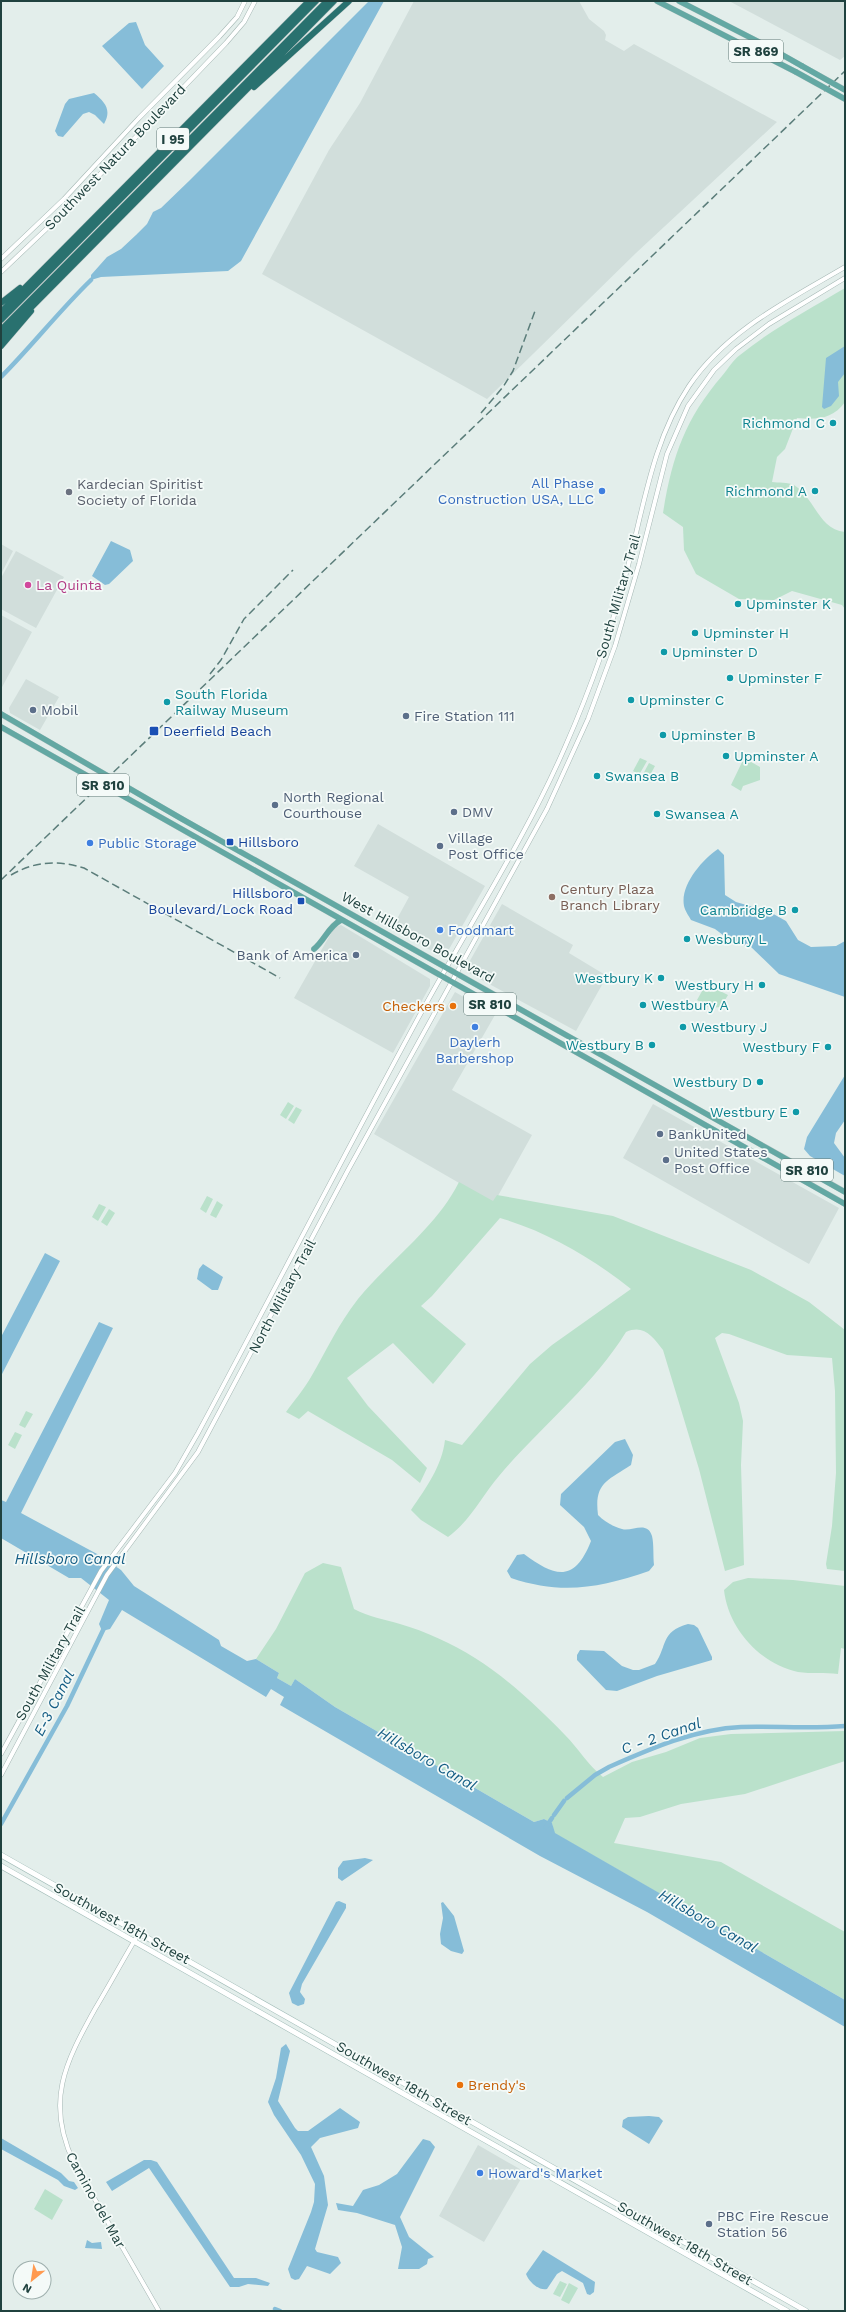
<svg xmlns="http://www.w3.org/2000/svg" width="846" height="2312" viewBox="0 0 846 2312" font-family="'Work Sans',sans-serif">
<rect width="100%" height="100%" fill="#e3eeeb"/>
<path fill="#d1dedb" d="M414 1H579L589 19 604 31 606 35 605 40 624 51 634 44 777 122 636 253 487 399 262 274 329 150 360 103Z
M729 1H845V56L840 60Z
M1 544 13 551 1 574Z
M16 551 64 577 36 628 1 609V578Z
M1 615 32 632 1 689Z
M26 679 59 697 40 730 10 713 9 708Z
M378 824 485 886 444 958 392 928 409 897 354 866Z
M502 904 573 945 569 953 607 976 576 1031 469 973 467 966Z
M341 925 430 979V986L393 1053 294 998 334 928Z
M455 992 495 1015 452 1090 532 1135 494 1203 374 1134Z
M653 1104 839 1208 809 1264 623 1158Z
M478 2145 525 2172 484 2242 439 2216Z"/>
<path fill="#bae1cb" d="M845 288V402C833 419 817 420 797 418L785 449 777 457 772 482C778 483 788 482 794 485 815 498 818 529 845 532V609L842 605 792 591 774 600 739 599 696 574 684 550 683 527 663 513C672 457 685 419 722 376 728 369 733 360 740 355 772 329 810 309 845 288Z
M640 758 647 761 639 775 633 771Z
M744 758 760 767V780L743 786 741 791 731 785Z
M649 763 655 766 648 779 642 776Z
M706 984 728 995 721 1007 710 1008 697 1000Z
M288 1102 294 1106 286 1119 280 1115Z
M296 1107 302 1110 294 1124 288 1120Z
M459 1182 493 1201 497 1195 613 1216 751 1270 809 1302 845 1330V1571L827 1569 826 1564 832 1526 836 1473 835 1391 832 1358 787 1355 729 1334 722 1333 715 1338 739 1403 743 1421 741 1465 744 1565 725 1571 699 1469 663 1350C653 1337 644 1324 626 1332 592 1387 540 1427 499 1476 482 1496 470 1521 448 1537L421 1520 411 1510C426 1488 442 1466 445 1440L462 1445 530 1364 552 1345 631 1289C592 1258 548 1232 500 1218L432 1296 421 1306 466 1344 433 1384 393 1343 347 1378 368 1406 427 1468 420 1483 392 1460 308 1411 299 1419 286 1412C294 1401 304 1389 311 1377 326 1351 339 1323 358 1299 390 1260 436 1228 459 1182Z
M207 1196 213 1199 206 1213 200 1209Z
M217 1201 223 1205 216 1218 210 1215Z
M99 1204 106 1207 98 1221 92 1217Z
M109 1209 115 1213 107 1226 101 1222Z
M26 1411 33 1414 25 1428 19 1425Z
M15 1432 22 1435 15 1449 8 1445Z
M323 1563 341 1567 354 1609C369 1617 384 1619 400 1624 425 1631 453 1644 475 1658 507 1678 538 1707 565 1735 579 1749 587 1764 603 1777L632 1762 666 1752 700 1738 731 1734 845 1731V1761L745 1794 681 1804 640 1817 625 1818 614 1843 721 1862 845 1932V2000L554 1833 552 1823 544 1819 534 1822 335 1707 295 1679 291 1686 277 1678 279 1673 256 1659 276 1629 305 1573Z
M748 1578 793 1580 845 1586V1649L841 1648 838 1674C825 1672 811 1674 798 1672 760 1664 728 1628 724 1590L733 1582Z
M45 2189 63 2200 52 2220 34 2209Z
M560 2281 567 2284 560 2297 553 2294Z
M569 2283 578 2288 569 2304 561 2300Z"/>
<path fill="#86bdd8" d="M369 1H384L241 261 228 271 101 277 91 280V275L107 257 121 249 136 235 147 224 153 212 161 208 189 181Z
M136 22 145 45 164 66 142 89 102 46 129 23Z
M94 93C105 102 112 110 104 124L95 115 89 112 83 114 63 137 58 136 55 131 65 104 69 99Z
M845 346V373L838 382 839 396 831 406 824 409 822 407 826 358Z
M111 541 130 550 133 561 109 584 105 585 92 576Z
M718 849 724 855 725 895 736 902 768 911 786 921 798 940 811 947 836 946 845 941V997L779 974 750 946 735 944 715 929 691 920C689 916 685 911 684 906 680 885 702 860 718 849Z
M845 1075V1120L836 1133 834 1143 845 1158V1176L810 1156 804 1149 807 1137Z
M45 1253 60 1261 1 1376V1337Z
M203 1264 223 1277 218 1290H212L197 1279 199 1269Z
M99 1322 113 1328 21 1513 99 1555 121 1570 134 1586 219 1640 221 1646 247 1661 256 1659 279 1673 277 1678 291 1686 295 1679 335 1707 534 1822 544 1819 552 1823 555 1833 845 2000V2027L647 1912 540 1856 280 1705 284 1697 271 1689 266 1697 122 1610 110 1629 102 1631 99 1624 109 1600 81 1578H69L1 1538V1500L6 1502Z
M625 1439 633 1455 631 1465C607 1481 594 1483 598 1515 605 1522 612 1526 622 1529 632 1532 647 1520 652 1536 654 1544 653 1556 654 1565L649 1571C599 1588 562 1595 511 1578L507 1571 517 1555 524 1554C556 1578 575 1582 591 1541L584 1527 560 1505 561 1494 615 1442Z
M688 1624 694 1625 698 1628 712 1657V1660L657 1676 617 1691 606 1690 577 1660V1655L580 1650 604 1651 622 1666 633 1670H639L655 1664C668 1645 660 1632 688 1624Z
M365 1858 373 1860 342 1881 338 1878V1868L343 1861Z
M339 1901 346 1904V1908L302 1984 300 1992 305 1999 304 2004 298 2006 292 2003 289 1993 336 1902Z
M443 1902 454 1916 464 1951 462 1954 451 1951 441 1944 440 1934 443 1918 441 1903Z
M286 2044 290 2051 278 2101 295 2128 298 2131H308L340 2108 360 2122 358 2128 320 2138 311 2147 324 2176 328 2205 315 2249 317 2252 338 2257 341 2263 330 2274 307 2266 299 2279 295 2280 291 2278 288 2269 311 2212 314 2202 315 2184 301 2155 274 2115 268 2102 276 2078 281 2048Z
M649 2116 659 2117 663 2121 649 2144 622 2127 623 2120 628 2117Z
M1 2138 61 2173 69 2181 74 2182 78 2188 75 2190 64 2186 58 2180 1 2149Z
M423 2139 430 2141 435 2147 400 2217 409 2237 434 2257 428 2259 427 2264 419 2269H398L402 2247 395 2225 357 2213 338 2210 336 2203 353 2206 363 2190 379 2185 397 2174Z
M144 2160H151L157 2162 234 2278H256L270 2283 268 2286 248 2284 239 2287H230L149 2168 112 2191 106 2182Z
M87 2240 92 2243 101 2242 102 2249 85 2248Z
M543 2250 595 2282 594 2292 590 2295 587 2294 583 2283 562 2271 557 2274 547 2289C539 2291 529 2282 526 2274Z"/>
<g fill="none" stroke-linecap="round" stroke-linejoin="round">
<path stroke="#86bdd8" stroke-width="4.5" d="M1 377C32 346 59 311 91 280
M567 1798 595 1775 609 1767C650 1749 695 1729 741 1727 776 1726 810 1729 845 1726
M554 1815 564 1801
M1 1824 67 1706 105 1626
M546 1827 552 1818
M275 2309 280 2311"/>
<g stroke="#a5b7b4" stroke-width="5">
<path id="tertiary" d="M1 259 64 199 139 118 219 37 237 17 245 1
M1 272 61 215 226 43 244 22 255 1
M1 1754 101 1571 175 1473 198 1433C273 1293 346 1151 422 1011 470 923 525 839 565 747 591 688 612 628 628 566 644 505 653 440 689 386 727 330 789 300 845 267
M1 1775 107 1575 198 1452 347 1172 547 809 588 719 615 646 639 564 667 454 688 406 714 370 736 349 769 324 845 278
M139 1933C124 1958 110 1984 95 2009 65 2063 45 2102 74 2163L159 2311"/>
</g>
<g stroke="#a0bbb7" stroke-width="6">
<path id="secondary" d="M1 1855 806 2311
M1 1866 787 2311"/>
</g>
<g stroke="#c1cac9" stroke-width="6">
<path id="primary" d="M657 1 796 72
M679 1 763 44 802 66
M1 714 182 819 845 1192
M1 727 845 1204
M314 949C325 940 328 927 341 920"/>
</g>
<g stroke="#c1cac9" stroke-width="7">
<path id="motorway" d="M254 87 349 1
M1 303 20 288
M1 312 309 1
M1 320 316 1
M1 330 327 1
M1 338 334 1
M1 346 31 311"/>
</g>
<use href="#tertiary" stroke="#fff" stroke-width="4"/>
<use href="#secondary" stroke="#fff" stroke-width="5"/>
<use href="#primary" stroke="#63a8a3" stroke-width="5.5"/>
<use href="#motorway" stroke="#29716f" stroke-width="6"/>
<path stroke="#5b7d7a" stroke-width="1.5" stroke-dasharray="8 4" stroke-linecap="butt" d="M481 413 503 387 513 371 535 311
M210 674 221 660 244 619 293 570
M11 875C35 861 58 860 84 868L280 978
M1 880 845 71"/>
<g stroke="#c1cac9" stroke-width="6" stroke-linecap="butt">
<path id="primary-bridge" d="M802 66 845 90
M796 72 845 99"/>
</g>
<use href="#primary-bridge" stroke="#63a8a3" stroke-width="5.5"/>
</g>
<g fill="#0f9aa8" stroke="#f4faf8" stroke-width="1.5">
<circle cx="833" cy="423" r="4"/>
<circle cx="815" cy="491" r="4"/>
<circle cx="738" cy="604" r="4"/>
<circle cx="695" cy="633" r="4"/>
<circle cx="664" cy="652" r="4"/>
<circle cx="730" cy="678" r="4"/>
<circle cx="631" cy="700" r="4"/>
<circle cx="167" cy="702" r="4"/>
<circle cx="663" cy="735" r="4"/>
<circle cx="726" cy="756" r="4"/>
<circle cx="597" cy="776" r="4"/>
<circle cx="657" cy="814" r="4"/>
<circle cx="795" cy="910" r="4"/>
<circle cx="687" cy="939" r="4"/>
<circle cx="661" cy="978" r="4"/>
<circle cx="762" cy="985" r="4"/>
<circle cx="643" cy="1005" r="4"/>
<circle cx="683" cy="1027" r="4"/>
<circle cx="652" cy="1045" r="4"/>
<circle cx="828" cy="1047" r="4"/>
<circle cx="760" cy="1082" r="4"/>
<circle cx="796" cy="1112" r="4"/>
</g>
<g fill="#3f7fe0" stroke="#f4faf8" stroke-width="1.5">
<circle cx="602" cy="491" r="4"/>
<circle cx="90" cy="843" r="4"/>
<circle cx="440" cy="930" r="4"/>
<circle cx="475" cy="1027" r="4"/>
<circle cx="480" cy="2173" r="4"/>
</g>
<circle fill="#6b7280" stroke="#f4faf8" stroke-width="1.5" cx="69" cy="492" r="4"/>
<circle fill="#d1479c" stroke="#f4faf8" stroke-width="1.5" cx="28" cy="585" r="4"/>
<g fill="#5c6f8a" stroke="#f4faf8" stroke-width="1.5">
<circle cx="33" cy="710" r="4"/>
<circle cx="406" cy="716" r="4"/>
<circle cx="275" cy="805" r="4"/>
<circle cx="454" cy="812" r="4"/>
<circle cx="440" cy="846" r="4"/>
<circle cx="356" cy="955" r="4"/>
<circle cx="660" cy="1134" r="4"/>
<circle cx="666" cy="1160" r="4"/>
<circle cx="709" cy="2224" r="4"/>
</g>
<g fill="#1a4fb4" stroke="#f4faf8" stroke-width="1.5">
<rect x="149" y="726" width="10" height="10" rx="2"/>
<rect x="226" y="838" width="8" height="8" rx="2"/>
<rect x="297" y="897" width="8" height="8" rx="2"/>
</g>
<circle fill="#8d6e63" stroke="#f4faf8" stroke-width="1.5" cx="552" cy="897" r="4"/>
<g fill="#e8710a" stroke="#f4faf8" stroke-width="1.5">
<circle cx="453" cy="1006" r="4"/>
<circle cx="460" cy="2085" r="4"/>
</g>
<g text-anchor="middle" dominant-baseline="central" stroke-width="3.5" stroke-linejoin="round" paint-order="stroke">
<g fill="#f4faf8" stroke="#607976" stroke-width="1">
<rect x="729" y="40" width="54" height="22" rx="3"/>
<rect x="157" y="128" width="32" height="22" rx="3"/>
<rect x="77" y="774" width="52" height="22" rx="3"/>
<rect x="464" y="993" width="52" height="22" rx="3"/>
<rect x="781" y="1159" width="52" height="22" rx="3"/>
</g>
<g font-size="13" font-weight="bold" fill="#20423f">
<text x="756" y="51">SR 869</text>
<text x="173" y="139">I 95</text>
<text x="103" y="785">SR 810</text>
<text x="490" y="1004">SR 810</text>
<text x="807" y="1170">SR 810</text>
</g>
<g font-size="14" fill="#20423f" stroke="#f4faf8">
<text transform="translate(115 157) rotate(-46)">Southwest Natura Boulevard</text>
<text transform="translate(618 596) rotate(-74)">South Military Trail</text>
<text transform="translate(418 937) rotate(29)">West Hillsboro Boulevard</text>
<text transform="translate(282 1296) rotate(-62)">North Military Trail</text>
<text transform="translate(50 1663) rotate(-61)">South Military Trail</text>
<text transform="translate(122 1923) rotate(29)">Southwest 18th Street</text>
<text transform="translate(404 2083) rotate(30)">Southwest 18th Street</text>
<text transform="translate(96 2200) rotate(61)">Camino del Mar</text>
<text transform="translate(685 2243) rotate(30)">Southwest 18th Street</text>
</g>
<g font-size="14" fill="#0d838f" stroke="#f4faf8" text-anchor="start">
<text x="825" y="423" text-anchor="end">Richmond C</text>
<text x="807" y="491" text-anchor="end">Richmond A</text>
<text x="746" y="604">Upminster K</text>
<text x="703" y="633">Upminster H</text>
<text x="672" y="652">Upminster D</text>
<text x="738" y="678">Upminster F</text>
<text x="175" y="694">South Florida<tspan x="175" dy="16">Railway Museum</tspan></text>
<text x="639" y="700">Upminster C</text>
<text x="671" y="735">Upminster B</text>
<text x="734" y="756">Upminster A</text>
<text x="605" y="776">Swansea B</text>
<text x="665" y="814">Swansea A</text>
<text x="787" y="910" text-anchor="end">Cambridge B</text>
<text x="695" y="939">Wesbury L</text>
<text x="653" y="978" text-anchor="end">Westbury K</text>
<text x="754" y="985" text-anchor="end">Westbury H</text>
<text x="651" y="1005">Westbury A</text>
<text x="691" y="1027">Westbury J</text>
<text x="644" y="1045" text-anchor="end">Westbury B</text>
<text x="820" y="1047" text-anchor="end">Westbury F</text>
<text x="752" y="1082" text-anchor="end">Westbury D</text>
<text x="788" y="1112" text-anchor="end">Westbury E</text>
</g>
<g font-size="14" fill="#366cbe" stroke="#f4faf8" text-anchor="start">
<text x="594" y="483" text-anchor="end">All Phase<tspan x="594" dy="16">Construction USA, LLC</tspan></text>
<text x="98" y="843">Public Storage</text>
<text x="448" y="930">Foodmart</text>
<text x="475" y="1042" text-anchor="middle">Daylerh<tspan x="475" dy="16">Barbershop</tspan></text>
<text x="488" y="2173">Howard's Market</text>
</g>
<g font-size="14" fill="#5b616d" stroke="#f4faf8" text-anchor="start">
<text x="77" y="484">Kardecian Spiritist<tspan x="77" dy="16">Society of Florida</tspan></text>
</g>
<g font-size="14" fill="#b23c85" stroke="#f4faf8" text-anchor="start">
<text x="36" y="585">La Quinta</text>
</g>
<g font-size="14" fill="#4e5e75" stroke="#f4faf8" text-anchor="start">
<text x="41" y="710">Mobil</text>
<text x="414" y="716">Fire Station 111</text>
<text x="283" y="797">North Regional<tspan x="283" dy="16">Courthouse</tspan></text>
<text x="462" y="812">DMV</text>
<text x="448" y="838">Village<tspan x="448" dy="16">Post Office</tspan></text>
<text x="348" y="955" text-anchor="end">Bank of America</text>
<text x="668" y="1134">BankUnited</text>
<text x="674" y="1152">United States<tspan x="674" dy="16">Post Office</tspan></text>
<text x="717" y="2216">PBC Fire Rescue<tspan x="717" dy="16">Station 56</tspan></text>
</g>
<g font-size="14" fill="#164399" stroke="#f4faf8" text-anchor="start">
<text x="163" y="731">Deerfield Beach</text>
<text x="238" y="842">Hillsboro</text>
<text x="293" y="893" text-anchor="end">Hillsboro<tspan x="293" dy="16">Boulevard/Lock Road</tspan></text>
</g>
<g font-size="14" fill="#785e54" stroke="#f4faf8" text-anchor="start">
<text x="560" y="889">Century Plaza<tspan x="560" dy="16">Branch Library</tspan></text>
</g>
<g font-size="14" fill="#c56008" stroke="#f4faf8" text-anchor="end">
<text x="445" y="1006">Checkers</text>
<text x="468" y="2085" text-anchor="start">Brendy's</text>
</g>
<g font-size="15" font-style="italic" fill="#145d84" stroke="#f4faf8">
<text x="70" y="1559">Hillsboro Canal</text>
<text transform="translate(54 1703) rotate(-63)">E-3 Canal</text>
<text transform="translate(661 1736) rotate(-19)">C - 2 Canal</text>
<text transform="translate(427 1759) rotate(30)">Hillsboro Canal</text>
<text transform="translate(708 1921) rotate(30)">Hillsboro Canal</text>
</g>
</g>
<rect width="846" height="2312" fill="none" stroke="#20423f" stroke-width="4"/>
<g transform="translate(32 2280) rotate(210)"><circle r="19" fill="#f4faf8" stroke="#9fb0ae"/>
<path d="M0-3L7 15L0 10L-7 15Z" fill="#ff9a50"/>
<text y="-6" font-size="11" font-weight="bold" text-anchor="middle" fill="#20423f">N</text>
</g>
</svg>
